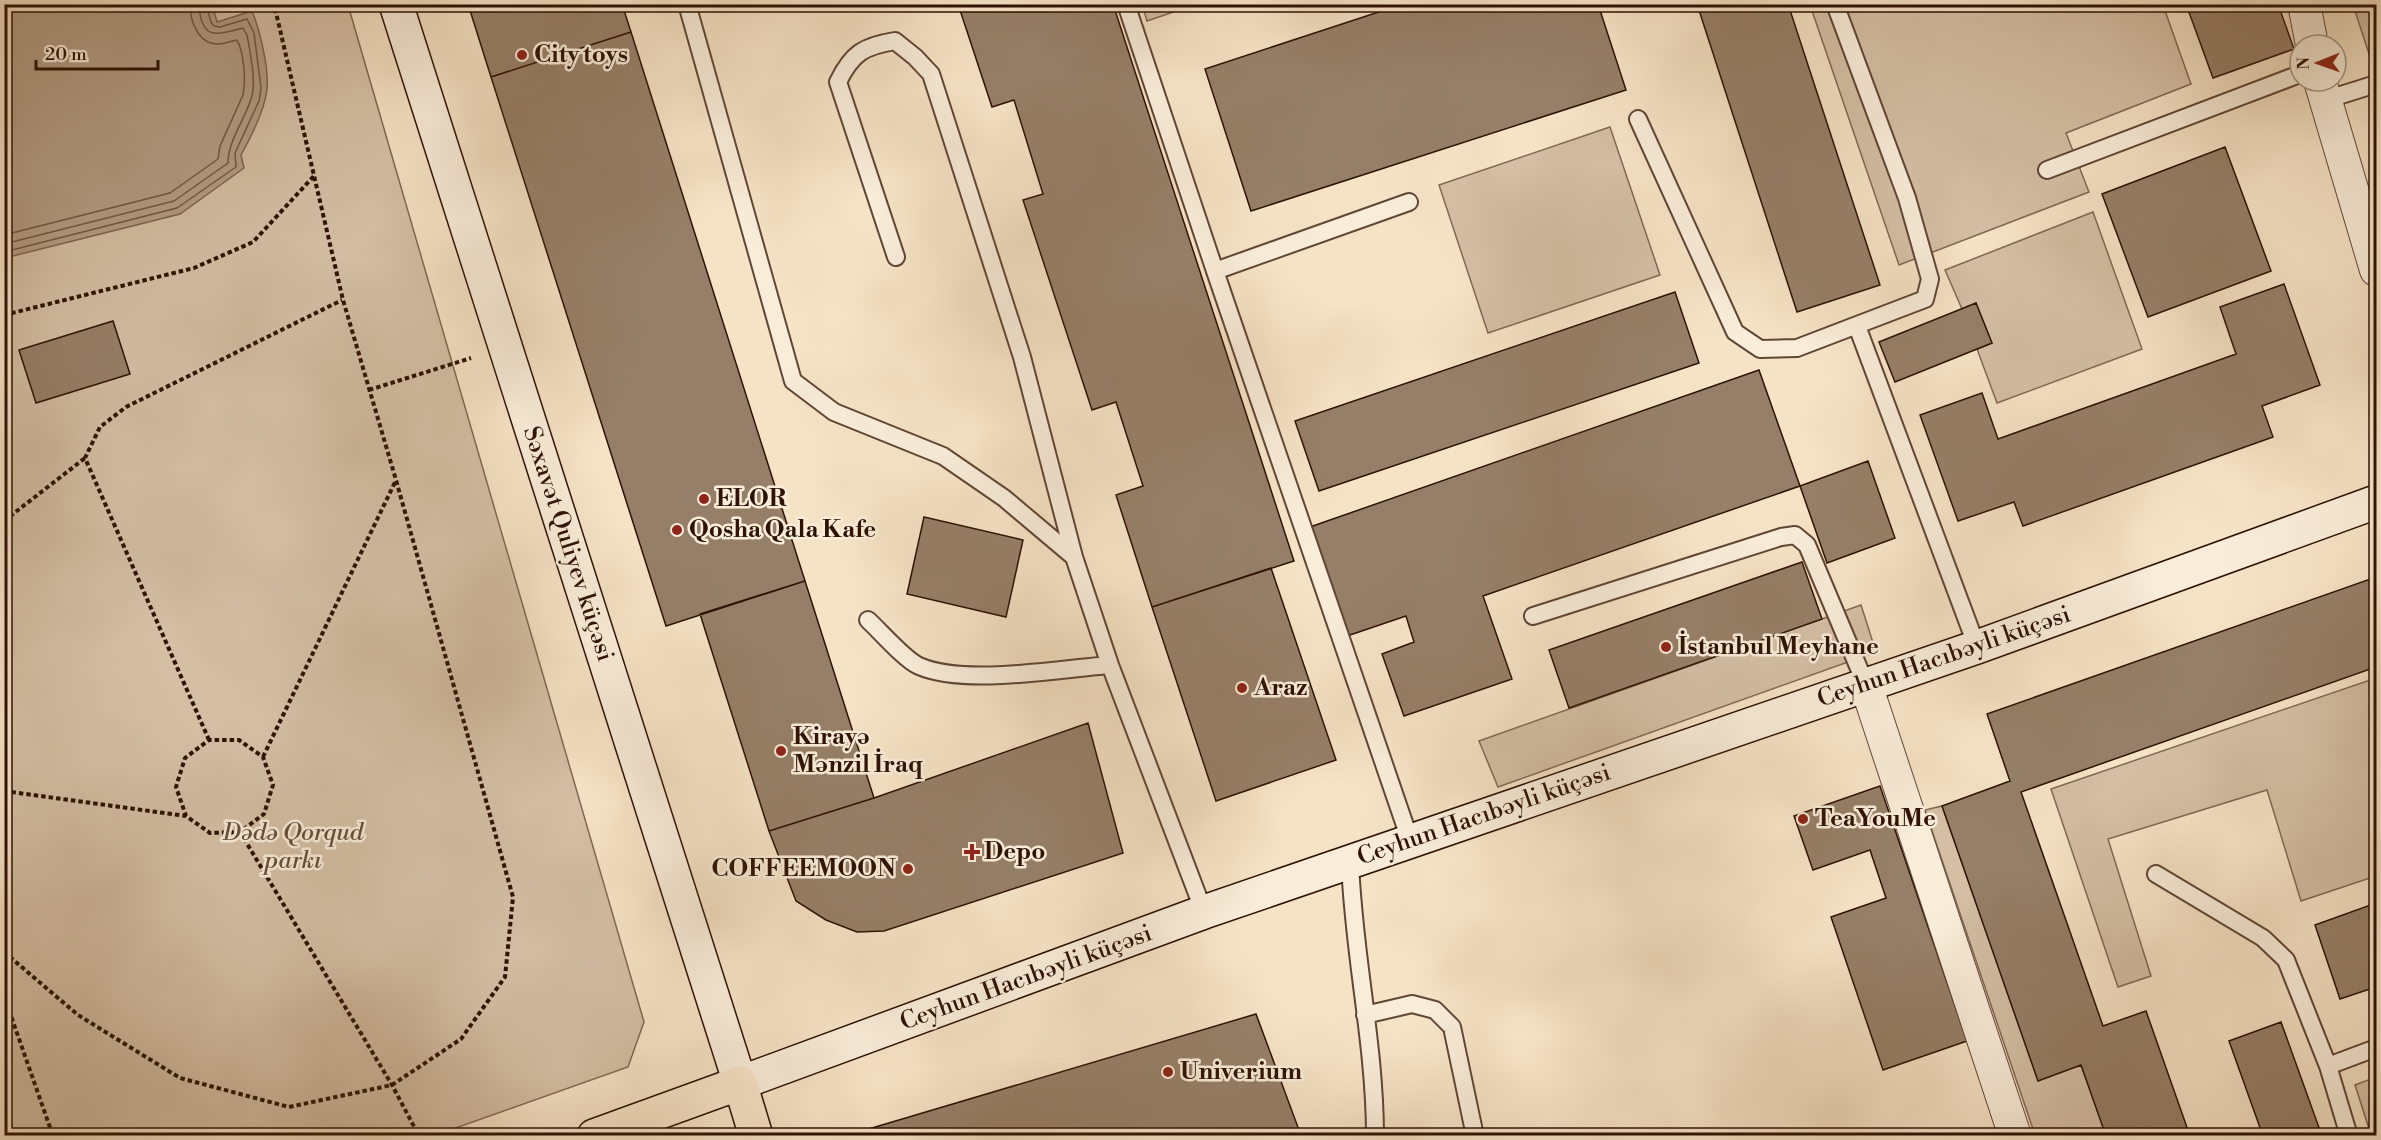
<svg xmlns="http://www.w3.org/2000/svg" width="2381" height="1140" viewBox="0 0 2381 1140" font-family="'Libre Bodoni',serif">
<rect width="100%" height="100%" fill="#f6e3c6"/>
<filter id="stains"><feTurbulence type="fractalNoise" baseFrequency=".00333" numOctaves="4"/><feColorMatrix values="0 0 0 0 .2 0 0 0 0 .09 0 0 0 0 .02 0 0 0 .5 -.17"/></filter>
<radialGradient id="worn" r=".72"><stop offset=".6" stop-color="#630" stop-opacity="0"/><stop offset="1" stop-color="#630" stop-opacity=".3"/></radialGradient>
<path fill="#d4bfa5" stroke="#816854" stroke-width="1.5" d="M1142 4H1194V5L1147 21Z
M5 5H348L644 1022 628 1067 436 1135 5 1136Z
M1810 5H2163L2191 84 2066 133 2089 192 1899 265Z
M2353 5H2376V75Z
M1610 127 1660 275 1488 333 1439 185Z
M2093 212 2142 349 1997 403 1977 349 1992 343 1976 303 1962 309 1945 270Z
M1861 605 1876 652 1498 787 1479 741Z
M2376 678V876L2301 901 2267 790 2108 839 2151 976 2118 987 2051 789Z
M1942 806 2038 1080 2081 1065 2106 1135H2035L1925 810Z
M2376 1077V1135H2371L2355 1085Z"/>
<path fill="#b29c84" stroke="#7d6550" stroke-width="1.5" d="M5 4 212 5 217 22 252 11C260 31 269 68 267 89 265 109 251 137 241 155L244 168 180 214 5 258Z"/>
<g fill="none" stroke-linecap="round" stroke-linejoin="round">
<path stroke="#705744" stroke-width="1.5" d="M4 235 170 193 218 159 220 146 243 95C246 81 244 52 237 40 231 41 224 44 218 44 198 44 190 21 190 4
M4 244 174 201 228 163C228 141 244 121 251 99 257 83 250 52 247 35L243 28C216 35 201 41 199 4
M4 252 177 208 236 167 235 153 259 101 261 88 254 33 247 19 220 27 214 26 211 22 206 4"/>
</g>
<path fill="#967f68" stroke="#2e1203" stroke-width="1.5" d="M468 4H622L631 32 491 77Z
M958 4H1113L1294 561 1152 607 1116 495 1143 486 1116 402 1092 410 1023 200 1043 194 1014 100 992 107Z
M1403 4H1598L1626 90 1251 211 1205 69Z
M1697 4H1788L1880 285 1797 312Z
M2186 4H2278L2294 49 2213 78Z
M631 32 805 581 666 626 491 77Z
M2225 147 2271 271 2148 317 2102 194Z
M2284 284 2320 385 2262 406 2273 437 2023 526 2014 502 1958 521 1920 415 1982 393 1998 439 2236 354 2220 307Z
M1675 292 1699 363 1319 491 1295 421Z
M1976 303 1992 343 1895 382 1879 342Z
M113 321 130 374 36 403 19 350Z
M1759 370 1800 486 1483 596 1512 679 1404 716 1382 654 1414 642 1406 616 1347 636 1310 527Z
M1868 461 1895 538 1827 563 1800 486Z
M924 517 1023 540 1006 617 907 594Z
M1802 562 1822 619 1569 708 1549 650Z
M1271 568 1336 760 1216 801 1152 607Z
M2376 577V667L2021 792 2103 1026 2146 1011 2190 1136H2106L2081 1065 2038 1081 1942 806 2010 781 1987 714Z
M805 581 874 798 769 831 700 614Z
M1088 723 1123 853 884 931 857 932 826 920 796 901 769 831 874 798Z
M1880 786 1967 1041 1883 1070 1831 917 1886 898 1870 850 1813 870 1794 816Z
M2376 903V987L2340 999 2315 925Z
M1256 1014 1299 1130 1285 1136H845Z
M2281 1022 2322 1136H2263L2229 1041Z"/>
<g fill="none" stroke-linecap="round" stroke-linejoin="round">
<g stroke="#604634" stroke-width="20">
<path id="service" d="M687 4 793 381 834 412 943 456 1004 498 1074 557
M1126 4 1215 271 1410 840
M2325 100 2376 84
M1638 119 1735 332 1760 349 1797 348 1925 299 1930 279 1907 198 1835 4
M2047 170 2300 74
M896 257 838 82C852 53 864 46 895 41L915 57 931 74 1022 357 1074 557 1110 665 1204 912
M1215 271 1409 202
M1857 326 1977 647
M1533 616 1781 537 1795 535 1807 545 1866 685
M868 620C880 631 905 660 919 666 965 686 1058 669 1110 665
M1350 861C1353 953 1375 1043 1375 1136
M2156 874 2263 938 2286 960 2328 1066 2349 1136
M1365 1015 1412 1004 1435 1010 1452 1027 1475 1136
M2328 1066 2376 1048"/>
</g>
<g stroke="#604634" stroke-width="34">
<path id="minor" d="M2304 4 2312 45
M2320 81 2376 270
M1866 685 2015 1136"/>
</g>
<g stroke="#2e1203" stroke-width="36">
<path id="secondary" d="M396 4 740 1083 1204 912 1977 647 2376 502"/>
</g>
<g stroke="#2e1203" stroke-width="36">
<path id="primary" d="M594 1136 740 1083 756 1136"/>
</g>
<path stroke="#2e1203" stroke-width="4" stroke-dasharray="4.5 3" stroke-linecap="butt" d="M4 315 194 268 253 242 314 176
M369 390 471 358
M4 521 85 458
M209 740 85 458 100 427 126 407 342 300
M263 757 396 480
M4 791 186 816 210 833 240 832 264 814 273 785 263 757 239 740H209L185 758 176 787 186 816
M240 832 392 1085 419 1136
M4 952 78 1015 180 1078 289 1107 392 1085 461 1039 505 977 513 897 396 480 343 300 274 4
M4 996 53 1136"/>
<use href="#service" stroke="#f9edda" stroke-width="16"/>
<use href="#minor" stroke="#f9edda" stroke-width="32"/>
<use href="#secondary" stroke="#f9edda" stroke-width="33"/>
<use href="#primary" stroke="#f6e3c6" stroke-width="33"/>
</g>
<g fill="#8f2418" stroke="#f9edda" stroke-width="2">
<circle cx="522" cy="55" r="6"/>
<circle cx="704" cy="499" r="6"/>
<circle cx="677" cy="530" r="6"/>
<circle cx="1666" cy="647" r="6"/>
<circle cx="1242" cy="688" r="6"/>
<circle cx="781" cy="751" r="6"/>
<circle cx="1803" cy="819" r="6"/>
<path d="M969 843h6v6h6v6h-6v6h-6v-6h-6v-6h6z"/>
<circle cx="908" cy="869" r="6"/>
<circle cx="1168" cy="1072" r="6"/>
</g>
<g text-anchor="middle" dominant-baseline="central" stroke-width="5" stroke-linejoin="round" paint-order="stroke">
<g font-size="24" font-weight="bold" fill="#2e1203" stroke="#f9edda" text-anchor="start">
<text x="534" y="55">City toys</text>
<text x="716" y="499">ELOR</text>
<text x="689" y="530">Qosha Qala Kafe</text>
<text x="1678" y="647">İstanbul Meyhane</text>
<text x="1254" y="688">Araz</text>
<text x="793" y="737">Kirayə<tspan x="793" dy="28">Mənzil İraq</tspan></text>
<text x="1815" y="819">TeaYouMe</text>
<text x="984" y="852">Depo</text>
<text x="896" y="869" text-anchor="end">COFFEEMOON</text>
<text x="1180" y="1072">Univerium</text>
</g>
<g font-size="24" fill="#2e1203" stroke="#f9edda">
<text transform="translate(568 544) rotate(72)">Səxavət Quliyev küçəsi</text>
<text transform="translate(1944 657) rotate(-19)">Ceyhun Hacıbəyli küçəsi</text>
<text transform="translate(1484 815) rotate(-19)">Ceyhun Hacıbəyli küçəsi</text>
<text transform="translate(1026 978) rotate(-20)">Ceyhun Hacıbəyli küçəsi</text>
</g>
<g font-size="24" font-style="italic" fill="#684f3c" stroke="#f9edda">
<text x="293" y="833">Dədə Qorqud<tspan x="293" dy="28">parkı</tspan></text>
</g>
</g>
<rect width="2381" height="1140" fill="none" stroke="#f6e3c6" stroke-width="24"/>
<rect x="6" y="6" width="2369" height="1128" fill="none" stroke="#2e1203" stroke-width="3"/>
<rect x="12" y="12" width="2357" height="1116" fill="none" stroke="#2e1203" stroke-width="1.5"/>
<g transform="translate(2318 63) rotate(269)"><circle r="28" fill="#f9edda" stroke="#a89584" stroke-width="1.5"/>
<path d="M0-4.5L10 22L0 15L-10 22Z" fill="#8f2418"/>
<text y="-9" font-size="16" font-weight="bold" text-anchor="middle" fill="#2e1203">N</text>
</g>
<path d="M36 60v9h122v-9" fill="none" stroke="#2e1203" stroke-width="3"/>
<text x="45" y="60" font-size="18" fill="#2e1203" stroke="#f9edda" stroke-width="4.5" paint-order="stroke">20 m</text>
<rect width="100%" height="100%" filter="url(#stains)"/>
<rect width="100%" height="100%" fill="url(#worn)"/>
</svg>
